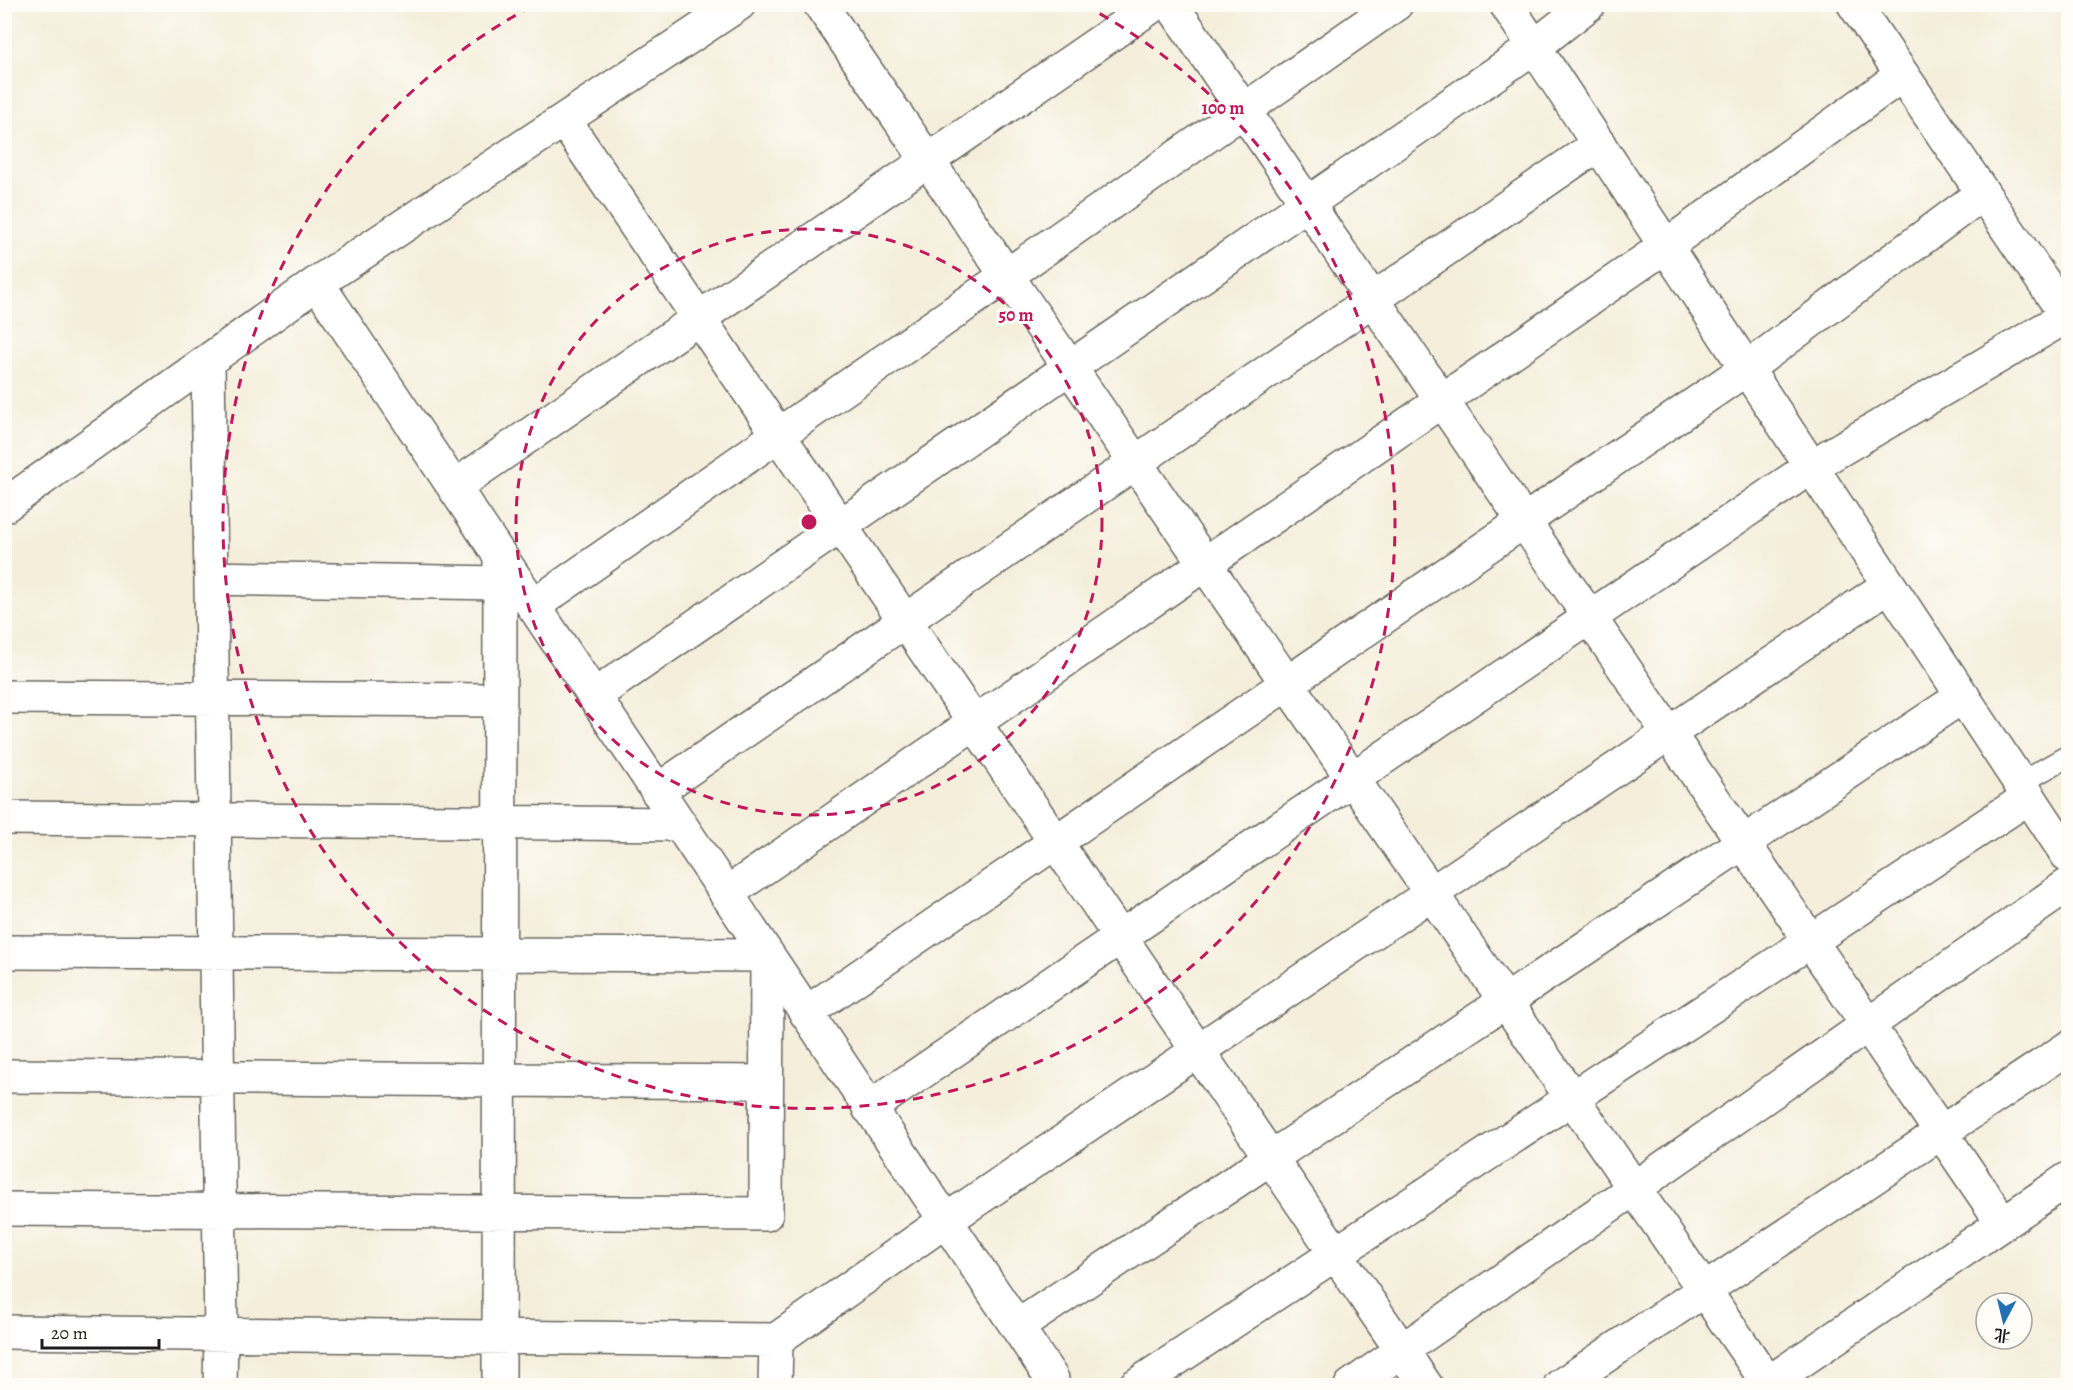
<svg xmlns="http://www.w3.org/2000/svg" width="2073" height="1390" viewBox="0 0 2073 1390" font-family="Alegreya,'Noto Serif SC',serif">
<rect width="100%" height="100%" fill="#fdfcf7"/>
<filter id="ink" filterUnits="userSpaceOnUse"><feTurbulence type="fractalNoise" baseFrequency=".0167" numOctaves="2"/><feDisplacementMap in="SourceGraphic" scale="12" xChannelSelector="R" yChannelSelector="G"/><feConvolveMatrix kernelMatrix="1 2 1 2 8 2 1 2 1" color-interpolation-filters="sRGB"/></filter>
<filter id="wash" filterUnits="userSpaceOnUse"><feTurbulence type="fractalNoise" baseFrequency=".008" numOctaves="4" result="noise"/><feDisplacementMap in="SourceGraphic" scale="24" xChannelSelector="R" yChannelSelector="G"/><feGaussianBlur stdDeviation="1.35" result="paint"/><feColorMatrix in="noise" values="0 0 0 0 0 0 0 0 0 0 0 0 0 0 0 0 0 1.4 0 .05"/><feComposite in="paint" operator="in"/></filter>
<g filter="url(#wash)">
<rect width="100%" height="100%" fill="#f5eedb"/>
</g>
<g filter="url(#ink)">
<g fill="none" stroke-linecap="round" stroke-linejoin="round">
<g stroke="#68665f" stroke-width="24">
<path id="lane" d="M2020 783 2068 756"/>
</g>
<g stroke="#68665f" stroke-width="36">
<path id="street" d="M820 4 1768 1383
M1171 4 2003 1223
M1506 4 2068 856
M564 120 1426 1386
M317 283 1052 1379 1051 1386
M208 361 221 1334 220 1386
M454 487 1155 4
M4 506 317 283 739 4
M211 578 500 583
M533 606 1396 4
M594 696 1534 47 1589 4
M4 697 500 700
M657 791 1599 144
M4 818 679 824
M726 894 1666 246 1902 75
M4 952 767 955 766 1214 4 1209
M806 1013 1746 369 1983 193
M4 1076 766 1082
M869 1108 1812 466 2067 316
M1017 1327 1963 696
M4 1332 776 1340 945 1221 1889 585
M499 1386 500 556
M775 1386 776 1340
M1135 1386 2029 797
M1351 1386 2068 885
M1560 1386 2068 1048
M1764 1386 2068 1179"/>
</g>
<g stroke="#68665f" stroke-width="36">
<path id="secondary" d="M1854 4 2068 318"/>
</g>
<use href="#lane" stroke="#fff" stroke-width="21"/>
<use href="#street" stroke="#fff" stroke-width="33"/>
<use href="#secondary" stroke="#fff" stroke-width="33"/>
</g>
</g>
<g fill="none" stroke="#c2185b" stroke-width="3" stroke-dasharray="10 8">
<circle cx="809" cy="522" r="293"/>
<path d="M1084 5A586 586 0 1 1 534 5"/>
</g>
<circle cx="809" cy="522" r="9" fill="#c2185b" stroke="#fdfcf7" stroke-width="3"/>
<g font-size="18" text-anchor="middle" font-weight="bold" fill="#c2185b" stroke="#fdfcf7" stroke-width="6" stroke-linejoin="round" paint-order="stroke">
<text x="1223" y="114">100 m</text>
<text x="1016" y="321">50 m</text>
</g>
<rect width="2073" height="1390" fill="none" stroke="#fdfcf7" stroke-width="24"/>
<g transform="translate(2004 1321) rotate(187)"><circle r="28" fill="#fdfcf7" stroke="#a3a29f" stroke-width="1.5"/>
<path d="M0-4.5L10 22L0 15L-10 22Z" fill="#1f6fb2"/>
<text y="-9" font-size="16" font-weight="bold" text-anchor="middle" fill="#1c1c1c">北</text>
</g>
<path d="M42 1339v9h117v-9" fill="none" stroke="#1c1c1c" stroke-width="3"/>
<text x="51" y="1339" font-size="18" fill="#1c1c1c" stroke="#fdfcf7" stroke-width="4.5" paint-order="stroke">20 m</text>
</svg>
